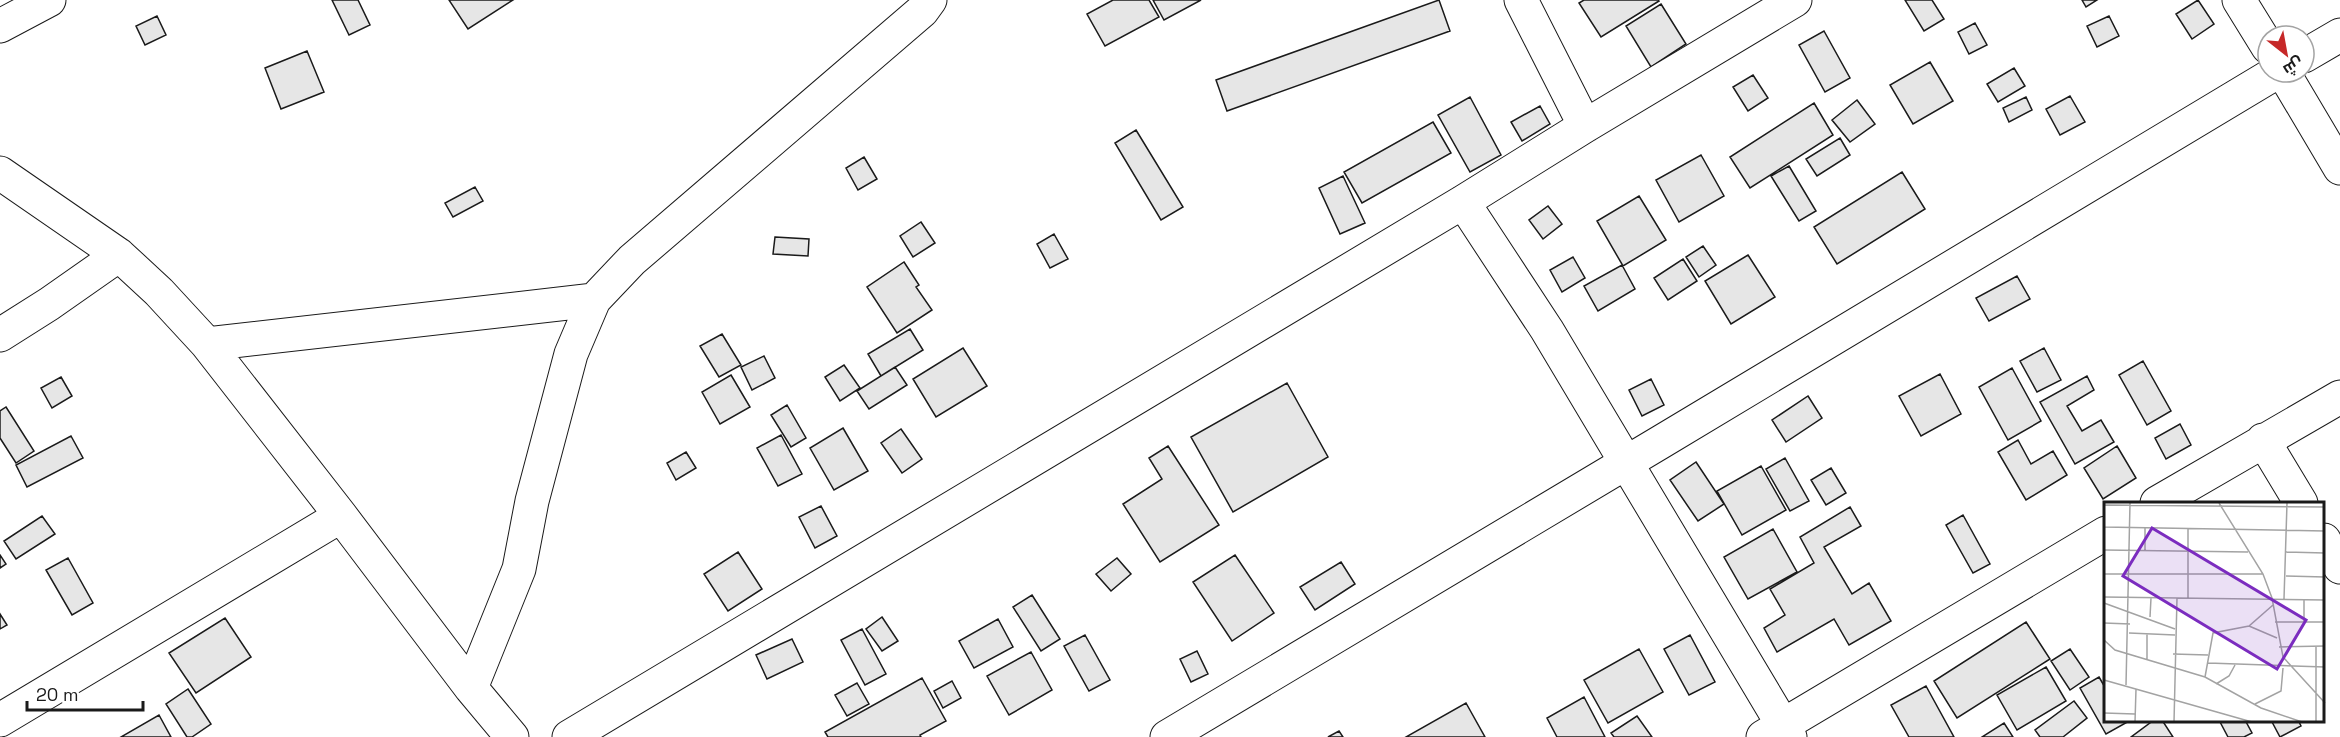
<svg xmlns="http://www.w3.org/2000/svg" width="2340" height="737" viewBox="0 0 2340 737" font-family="'Space Grotesk',Cairo,sans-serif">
<rect width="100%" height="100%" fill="#fff"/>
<path fill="#e6e6e6" stroke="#1a1a1a" stroke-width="1.5" d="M332 0H358L370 25 349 35Z
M449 0H513L468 29Z
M1113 0H1149L1159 17 1105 46 1087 14Z
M1153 0H1201L1164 20Z
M1439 0 1450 31 1227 111 1216 80Z
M1584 0H1658L1659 1 1601 37 1579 3Z
M1905 0H1932L1944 19 1924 31Z
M2082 0H2097L2086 7Z
M2198 0 2214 24 2192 39 2176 14Z
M1661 4 1686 44 1651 67 1626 26Z
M157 16 166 35 145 45 136 26Z
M2109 16 2119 36 2097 47 2087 26Z
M1975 23 1987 45 1969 54 1958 32Z
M1824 31 1850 78 1825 92 1799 45Z
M307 51 324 92 281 109 265 68Z
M1930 62 1953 101 1913 124 1890 85Z
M2014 68 2025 86 1998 102 1987 84Z
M1753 75 1768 98 1748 111 1733 87Z
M2070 96 2085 122 2060 135 2046 109Z
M1470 97 1501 155 1470 172 1438 115Z
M2026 97 2032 110 2009 122 2003 108Z
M1857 100 1875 124 1850 142 1832 120Z
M1814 103 1833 135 1750 188 1730 157Z
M1540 106 1550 124 1522 141 1511 122Z
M1433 122 1451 153 1362 203 1344 172Z
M1136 130 1183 207 1161 220 1115 143Z
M1840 138 1850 155 1817 176 1806 159Z
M1701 155 1724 196 1679 222 1656 180Z
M864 157 877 179 858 190 846 168Z
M1789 166 1816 211 1799 221 1771 176Z
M1902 172 1925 209 1837 264 1814 227Z
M1343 176 1365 223 1340 234 1319 188Z
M475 187 483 201 453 217 445 203Z
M1639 196 1666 240 1623 266 1597 221Z
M1548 206 1562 224 1543 239 1529 220Z
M921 222 935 243 913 257 900 236Z
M1054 234 1068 259 1050 268 1037 244Z
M775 237 809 239 808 256 773 254Z
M1703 246 1716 265 1699 277 1686 257Z
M1748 255 1775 297 1731 324 1705 281Z
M1573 257 1585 278 1562 292 1550 270Z
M1683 259 1697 281 1668 300 1654 278Z
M904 262 919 285 916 287 932 310 897 333 867 287Z
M1622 265 1635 289 1598 311 1584 286Z
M2017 276 2030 299 1989 321 1976 298Z
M910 329 923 350 881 376 868 354Z
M722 334 741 365 719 377 700 346Z
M963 348 987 386 936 417 913 379Z
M2044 348 2061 380 2037 392 2020 361Z
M764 356 775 378 752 390 741 367Z
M2143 361 2171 411 2147 425 2119 375Z
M844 365 860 388 840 401 825 377Z
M895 367 907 385 869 409 857 391Z
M2012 368 2041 421 2008 440 1979 387Z
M1940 374 1961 414 1921 436 1899 396Z
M731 375 750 407 720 424 702 392Z
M2087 376 2094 390 2067 406 2082 431 2101 420 2114 442 2075 464 2040 402Z
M61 377 72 396 52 408 41 388Z
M1651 379 1664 405 1642 416 1629 390Z
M1287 383 1328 457 1233 512 1191 437Z
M1808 396 1822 418 1786 442 1772 420Z
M787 405 806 438 791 447 771 415Z
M6 407 34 451 16 463 0 438V411Z
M2180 424 2191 445 2166 459 2155 438Z
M843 428 868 471 834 490 810 448Z
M901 429 922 459 902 473 881 443Z
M781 435 802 474 778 486 757 448Z
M71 436 83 458 27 487 16 465Z
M2018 440 2031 464 2053 451 2067 475 2026 500 1998 452Z
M1168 446 1219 525 1160 562 1123 504 1162 479 1149 458Z
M2117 446 2136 478 2103 499 2084 468Z
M686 452 696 468 676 480 667 463Z
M1785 458 1809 501 1790 511 1766 469Z
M1696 462 1724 504 1698 521 1670 480Z
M1761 466 1786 510 1742 535 1717 491Z
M1831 468 1846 493 1826 505 1811 480Z
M821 506 837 536 815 548 799 517Z
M1850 507 1861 526 1824 547 1852 594 1869 583 1891 621 1849 645 1834 619 1777 652 1764 628 1785 615 1770 589 1814 563 1800 537Z
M1963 515 1990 564 1973 573 1946 525Z
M42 516 55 534 16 559 4 541Z
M1773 529 1797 572 1748 599 1724 557Z
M738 552 762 589 728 611 704 574Z
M0 555 6 564 0 568Z
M1235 555 1274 613 1232 641 1193 582Z
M68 558 93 603 72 615 46 570Z
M1117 558 1131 574 1111 591 1096 574Z
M1341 562 1355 584 1315 610 1300 587Z
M1032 595 1060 639 1041 651 1013 607Z
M0 614 7 625 0 629Z
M882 617 898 641 882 651 866 629Z
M225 618 251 657 196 693 169 653Z
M998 619 1013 647 974 668 959 641Z
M2026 622 2050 659 1957 718 1934 681Z
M862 629 886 674 865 685 841 640Z
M1085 635 1110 680 1089 691 1064 646Z
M1690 635 1715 682 1689 695 1664 649Z
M792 639 803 662 767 679 756 655Z
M1639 649 1663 692 1608 723 1584 680Z
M2070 649 2089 677 2070 690 2051 661Z
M1197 651 1208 674 1191 682 1180 659Z
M1031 652 1052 690 1009 715 987 676Z
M2046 667 2066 701 2017 730 1997 695Z
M2099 677 2106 689V720H2131L2106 734 2080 688Z
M922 678 946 721 920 735 921 737H828L825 732Z
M952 681 961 698 943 708 934 691Z
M857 683 869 704 847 716 835 695Z
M1926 686 1954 737H1909L1891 705Z
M188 689 211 724 192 737H187L166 704Z
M1584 697 1605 737H1557L1547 718Z
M2074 701 2087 718 2063 737H2040L2035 730Z
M1466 703 1485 737H1406Z
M159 715 171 737H121Z
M1637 716 1652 737H1614L1611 733Z
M2154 720H2162L2173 737H2131Z
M2219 720H2245L2252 733 2244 737H2228Z
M2271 720H2298L2301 726 2280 737Z
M2004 723 2013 737H1982Z
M1339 731 1343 737H1328Z"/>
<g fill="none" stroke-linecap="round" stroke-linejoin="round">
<g stroke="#1a1a1a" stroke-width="35">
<path id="minor" d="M1521 0 1585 126
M2239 0 2268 47
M0 26 49 0
M2304 56 2340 35
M2283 72 2340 168
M0 173 119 255 159 292 207 344 341 516 471 688 512 737
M1463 202 1547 330 1790 737
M0 335 49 304 119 255
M207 344 594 300
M2263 440 2301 503
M2157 503 2340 397
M2324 540 2340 567
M471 688 519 569 532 501 571 354 594 300 632 260 922 11 930 0
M0 720 341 516
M569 737 1463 202 1585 126 1795 0
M1167 737C1537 515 1908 296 2277 72
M1763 737 2106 533"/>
</g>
<use href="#minor" stroke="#fff" stroke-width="33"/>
</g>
<g transform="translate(2104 502)">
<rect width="220" height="220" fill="#fff"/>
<path fill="none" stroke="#a3a3a3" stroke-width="1.5" d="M115 1 159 72 168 96 179 155 221 201M0 3V25L221 29M0 3 221 5M41 26V48M84 26V96M0 48 144 50M182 50 221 51M0 72H159M182 74 221 75M0 95 221 98M180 97 183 1M0 101 71 127M46 115 47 96M200 119V97M171 120H221M0 121 26 122M145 124 173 136M25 131 71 133M0 138 11 148 101 175 157 206 198 220M175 145 221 144M212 145V220M69 152 104 153M43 157V132M104 161 221 165M101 175 109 131 145 124 169 103M0 178 148 220M112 182 125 174 131 163M22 183 26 1M151 202 177 189 179 166M0 211 31 212M31 220 32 187M70 220 73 96"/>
<path fill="#7b2cbf" fill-opacity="0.15" stroke="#7b2cbf" stroke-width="3" d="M48 26 202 118 173 167 19 74Z"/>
<rect width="220" height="220" fill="none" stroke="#1a1a1a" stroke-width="3"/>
</g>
<g transform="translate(2286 54) rotate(149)"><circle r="28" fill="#ffffff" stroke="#a3a3a3" stroke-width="1.5"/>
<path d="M0-4.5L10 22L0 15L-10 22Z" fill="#c62828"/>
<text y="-9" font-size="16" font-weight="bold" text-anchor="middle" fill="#1a1a1a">ش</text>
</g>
<path d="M27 701v9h116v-9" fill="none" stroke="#1a1a1a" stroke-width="3"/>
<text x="36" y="701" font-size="18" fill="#1a1a1a" stroke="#ffffff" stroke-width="4.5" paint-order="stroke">20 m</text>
</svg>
